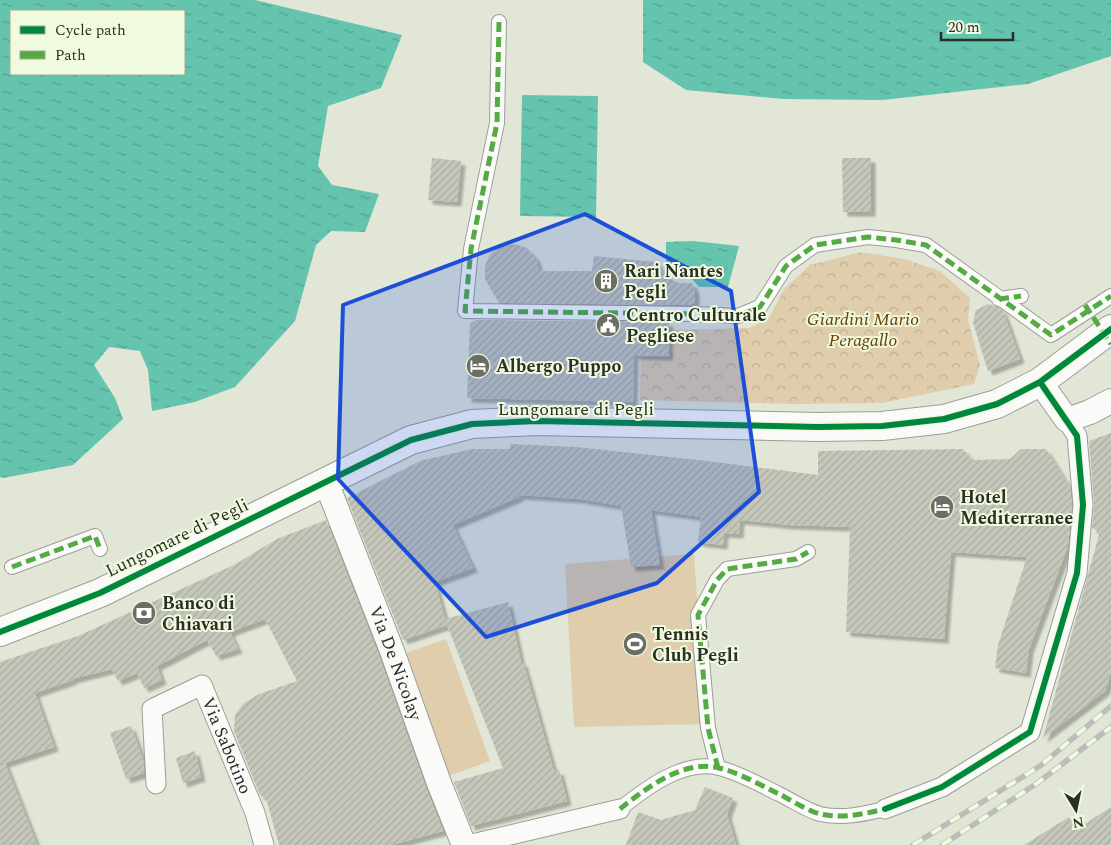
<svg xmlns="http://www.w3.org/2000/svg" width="1111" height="845" viewBox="0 0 1111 845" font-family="Spectral,serif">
<defs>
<pattern id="park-crowns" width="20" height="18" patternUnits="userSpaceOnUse" patternTransform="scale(1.25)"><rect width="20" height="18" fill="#dfcdac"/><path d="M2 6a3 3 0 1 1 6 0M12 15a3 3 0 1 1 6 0" fill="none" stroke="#c0b094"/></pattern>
<pattern id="water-ripples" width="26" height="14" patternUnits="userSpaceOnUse" patternTransform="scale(1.25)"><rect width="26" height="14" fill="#65c4ae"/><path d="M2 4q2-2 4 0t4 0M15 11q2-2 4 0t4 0" fill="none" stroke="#53a08d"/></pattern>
<pattern id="building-hatch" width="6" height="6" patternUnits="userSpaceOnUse" patternTransform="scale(1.25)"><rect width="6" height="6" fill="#c6c7bb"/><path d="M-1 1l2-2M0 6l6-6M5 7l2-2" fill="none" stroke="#aaaba1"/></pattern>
<filter id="shadow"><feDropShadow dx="4.5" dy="4.5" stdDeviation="1" flood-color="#0004"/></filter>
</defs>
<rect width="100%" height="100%" fill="#e1e6d7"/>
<path fill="#dfcdac" d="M694 554 706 724 574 727 565 564Z
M446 639 490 761 446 777 403 654Z"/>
<path fill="url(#park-crowns)" d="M861 252 904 259 940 271 970 298 968 320 980 365 974 384 882 403 795 404 640 400 641 357H670L671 330 749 328 769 318 784 289 810 265Z"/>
<path fill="url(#water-ripples)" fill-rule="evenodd" d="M0 0H255L402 35 381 88 328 106 318 166 332 185 379 194 365 232 331 231 316 245 295 321 235 387 195 402 152 411 148 370 140 351 109 347 94 365 115 398 123 419 73 465 3 478 0 477ZM11 11H184V74H11Z
M643 0H1111V56L1028 84 883 100 784 99 686 90 643 62Z
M522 95 598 96 596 217 520 216Z
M693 241 739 246 728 287H699L692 279 666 266V242Z"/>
<path fill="url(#building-hatch)" filter="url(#shadow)" d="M432 158 461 161 457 202 428 200Z
M842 158H871V212H843Z
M514 244 527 248 536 258 539 271H592L594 256 656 262 662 271 670 279 679 283H692L695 290V301L690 305 499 303 485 279V266L490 254 501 246Z
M988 304 998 307 1003 311 1020 359 988 371 973 323 976 310Z
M476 320 669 322 668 356 634 355 633 402 467 398 470 324Z
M1111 433V673L1105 691 1043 738 1100 531 1092 528 1094 504 1089 441Z
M510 444 576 447 707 461 818 475V451L963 449 972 460 1010 459 1021 449H1046L1070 488 1072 505 1068 546 1029 649 1026 673 995 668 998 645 1027 557 951 552 944 639 846 632 850 527 789 525 740 520 739 534 724 533 723 545 698 542 701 517 651 510 660 565 631 567 621 506 579 499 519 495V497L453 525 473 568 435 582 445 619 508 602 521 662H523L554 771 559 770 567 801 471 826 454 782 503 768 445 620 447 625 403 640 347 498 420 461 472 449H510Z
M326 520 379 656 426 788 443 831 391 845H279L266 798 260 795 234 731 235 715 243 704 259 694 297 681 265 619 230 632 238 649 216 656 207 640 157 666 162 680 144 688 137 673 118 681 112 669 72 679 73 680 35 693 54 747 5 763 37 845H0V662L78 636 234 565 277 539Z
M131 726 143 760 144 773 126 779 110 733Z
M195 751 201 777 183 783 176 758Z
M705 787 733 798 727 814 736 845H626L638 812 661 820 695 810Z
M1111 807V845H1024L1069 817 1077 829Z"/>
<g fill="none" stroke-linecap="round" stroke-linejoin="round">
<path stroke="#bdc1b3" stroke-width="14" stroke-dasharray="14 7" stroke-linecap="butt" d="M1085 305 1107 338"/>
<g stroke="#9b9f94" stroke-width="16">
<path id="pedestrian" d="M499 22 497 123 471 249 465 311 697 314 738 316 760 307 786 266 815 245 868 237 896 240 926 245 1051 335 1111 296
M999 299 1021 296
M12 567 95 536 100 549
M718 768 708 728 698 615 717 580 727 569 796 559 808 552
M620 809C646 788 684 759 719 768 740 773 760 785 779 794 791 800 808 811 820 814 843 819 863 814 885 809"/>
</g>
<g stroke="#9b9f94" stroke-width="21">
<g id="minor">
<path id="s1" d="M156 784 152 709 202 685 255 813 264 845"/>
<path d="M885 809 942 787 1030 732 1077 573 1083 505 1077 436 1067 420"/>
<path d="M468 845 620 809"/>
</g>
</g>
<g stroke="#9b9f94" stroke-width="26">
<g id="tertiary">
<path d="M1040 382 1067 420 1090 412 1111 401"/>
<path id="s2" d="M326 482 392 651 439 783 464 845"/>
</g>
</g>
<g stroke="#9b9f94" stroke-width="30">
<path id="primary" d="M0 632 100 593 411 440 472 424 537 421 818 427 882 426 944 419 997 404 1040 382 1111 329"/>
</g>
<use href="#pedestrian" stroke="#fafbf9" stroke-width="14"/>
<use href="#minor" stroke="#fafbf9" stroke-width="19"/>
<use href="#tertiary" stroke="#fafbf9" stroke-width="24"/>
<use href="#primary" stroke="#fafbf9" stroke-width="28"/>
<g stroke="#bcbdba" stroke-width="5.5">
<path id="rail" d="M913 845 1040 766 1111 706
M942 845 1036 784 1111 727"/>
</g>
<use href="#rail" stroke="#effade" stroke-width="4" stroke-dasharray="11" stroke-linecap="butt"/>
<path stroke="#54ab44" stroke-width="5" stroke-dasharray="10 5" stroke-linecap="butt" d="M499 22 497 123 471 249 465 311 697 314 738 316 760 307 786 266 815 245 868 237 896 240 926 245 1051 335 1111 296
M999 299 1021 296
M1085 305 1111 344
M12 567 95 536 100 549
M718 768 708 728 698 615 717 580 727 569 796 559 808 552
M620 809C646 788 684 759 719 768 740 773 760 785 779 794 791 800 808 811 820 814 843 819 863 814 885 809"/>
<g stroke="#effade" stroke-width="9">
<path id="cycleway" d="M0 632 100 593 411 440 472 424 537 421 818 427 882 426 944 419 997 404 1040 382 1111 329
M885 809 942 787 1030 732 1077 573 1083 505 1077 436 1040 382"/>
</g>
<use href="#cycleway" stroke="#00873e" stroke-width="6"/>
</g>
<path fill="#1d4ed8" fill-opacity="0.2" stroke="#1d4ed8" stroke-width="4" stroke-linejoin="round" d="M585 214 731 291 759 492 657 583 486 637 338 479 343 305Z"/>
<defs>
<g id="building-disc" transform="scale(1.25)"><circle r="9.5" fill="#6b6f63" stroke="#effade"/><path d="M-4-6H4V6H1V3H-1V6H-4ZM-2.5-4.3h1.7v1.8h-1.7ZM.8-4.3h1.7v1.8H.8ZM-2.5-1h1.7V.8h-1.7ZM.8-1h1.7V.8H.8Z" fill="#fff"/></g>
<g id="civic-disc" transform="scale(1.25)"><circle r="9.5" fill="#6b6f63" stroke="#effade"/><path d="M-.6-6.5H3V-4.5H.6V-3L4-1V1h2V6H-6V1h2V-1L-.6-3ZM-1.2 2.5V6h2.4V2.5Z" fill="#fff"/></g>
<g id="hotel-disc" transform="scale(1.25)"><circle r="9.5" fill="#6b6f63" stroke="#effade"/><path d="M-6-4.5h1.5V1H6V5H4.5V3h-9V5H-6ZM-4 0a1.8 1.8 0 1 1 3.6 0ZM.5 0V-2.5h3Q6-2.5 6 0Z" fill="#fff"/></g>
<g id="bank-disc" transform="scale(1.25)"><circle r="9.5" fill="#6b6f63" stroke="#effade"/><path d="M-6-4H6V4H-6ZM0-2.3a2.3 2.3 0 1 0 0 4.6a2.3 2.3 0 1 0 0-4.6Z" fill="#fff"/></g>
<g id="stadium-disc" transform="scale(1.25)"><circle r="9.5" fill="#6b6f63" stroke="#effade"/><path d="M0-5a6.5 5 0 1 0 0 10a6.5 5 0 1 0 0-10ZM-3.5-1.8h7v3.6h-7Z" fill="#fff"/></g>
</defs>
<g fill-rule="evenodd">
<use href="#building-disc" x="606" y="281"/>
<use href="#civic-disc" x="608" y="325"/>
<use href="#hotel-disc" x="478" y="366"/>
<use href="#hotel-disc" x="942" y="507"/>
<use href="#bank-disc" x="144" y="613"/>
<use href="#stadium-disc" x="635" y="644"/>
</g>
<g text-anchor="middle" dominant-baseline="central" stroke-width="4" stroke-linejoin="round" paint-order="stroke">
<g font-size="18" font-weight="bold" fill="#2b2f25" stroke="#effade" text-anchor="start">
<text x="624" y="271">Rari Nantes<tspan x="624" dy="21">Pegli</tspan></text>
<text x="626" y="315">Centro Culturale<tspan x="626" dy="21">Pegliese</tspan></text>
<text x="496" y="366">Albergo Puppo</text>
<text x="960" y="497">Hotel<tspan x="960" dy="21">Mediterranee</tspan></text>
<text x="162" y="603">Banco di<tspan x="162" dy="21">Chiavari</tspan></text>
<text x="652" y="634">Tennis<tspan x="652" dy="21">Club Pegli</tspan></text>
</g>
<g font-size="18" font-style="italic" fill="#674100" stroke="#effade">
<text x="863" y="319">Giardini Mario<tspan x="863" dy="21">Peragallo</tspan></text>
</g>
<g font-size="18" fill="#2b2f25" stroke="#effade">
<text x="576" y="409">Lungomare di Pegli</text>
<text transform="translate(177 538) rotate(-26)">Lungomare di Pegli</text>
<text stroke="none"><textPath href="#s2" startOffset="194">Via De Nicolay</textPath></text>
<text stroke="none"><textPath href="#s1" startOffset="196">Via Sabotino</textPath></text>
</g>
</g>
<rect x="10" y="10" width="175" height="65" fill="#effade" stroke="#a1a994"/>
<rect x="20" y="26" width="25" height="8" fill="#00873e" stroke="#a1a994"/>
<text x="55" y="35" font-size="15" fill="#2b2f25">Cycle path</text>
<rect x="20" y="51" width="25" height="8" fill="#54ab44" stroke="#a1a994"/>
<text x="55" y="60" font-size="15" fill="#2b2f25">Path</text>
<g transform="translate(1076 810) rotate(170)" stroke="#effade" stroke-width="4" paint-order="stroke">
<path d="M0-4L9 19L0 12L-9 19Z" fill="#2b2f25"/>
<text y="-8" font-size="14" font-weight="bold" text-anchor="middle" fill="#2b2f25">N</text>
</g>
<path d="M941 32v8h72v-8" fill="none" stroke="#2b2f25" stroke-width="2.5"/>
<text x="948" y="32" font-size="15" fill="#2b2f25" stroke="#effade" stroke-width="4" paint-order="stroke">20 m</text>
</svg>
